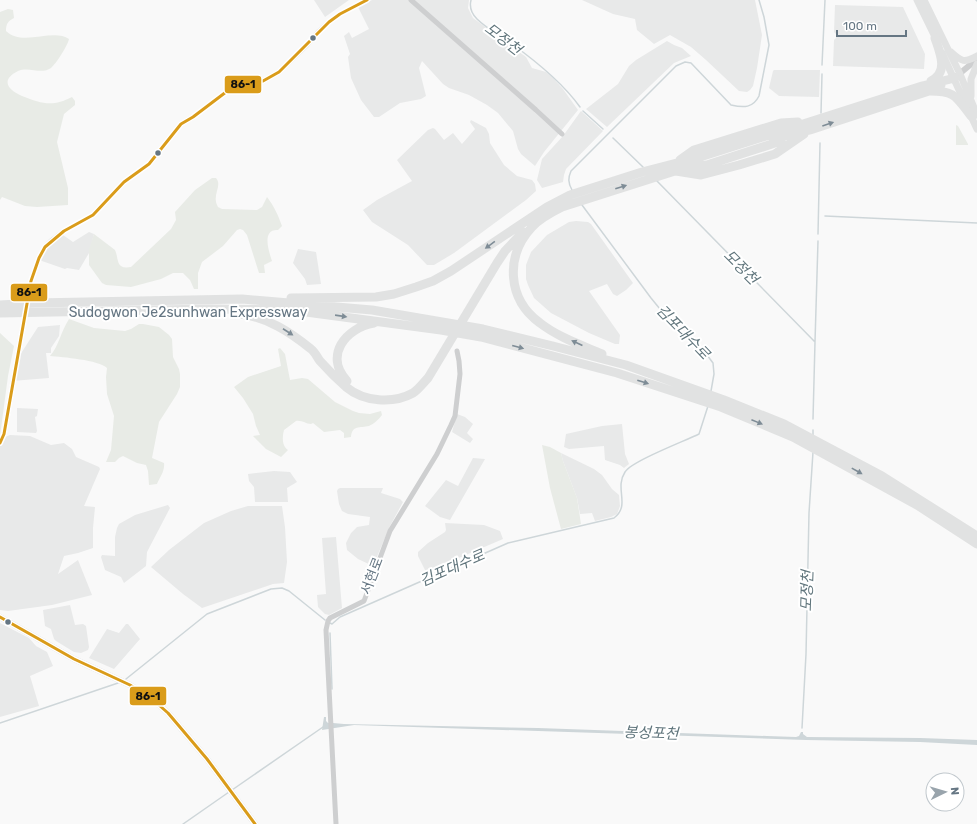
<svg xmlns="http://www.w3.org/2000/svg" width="977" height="824" viewBox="0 0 977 824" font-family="Rubik,'Noto Sans KR',sans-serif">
<rect width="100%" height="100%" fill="#f9f9f9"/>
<path fill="#e8e9e9" d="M314 0H349L325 17Z
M372 0H469L468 8 473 18 526 57 532 68 546 72 552 77 563 89 578 110 544 152 535 166 521 154 518 149 513 131 498 113 487 105 469 95 449 88 443 84 422 61 419 68 426 96 421 99 400 103 379 117H374L361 100 351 78 348 57 350 54 344 36 349 32 352 38 369 29 358 7Z
M582 0H755L762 35 757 68 753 86 750 90 747 92 739 91 706 60 691 47 670 35 654 44 637 30 635 19 613 14Z
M835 5 903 7 925 54 924 69 833 66 834 40 836 38V34L834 32Z
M667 41 674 45 682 48 691 56 674 63 607 127 586 109 618 84 629 66 636 60Z
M774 70H820L819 97 779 96 769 88 773 71Z
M581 111 603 131 566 169 564 175 563 182 542 188 537 180 542 159 563 136Z
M471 120 486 128 489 134 490 143 504 165 517 176 532 180 535 184 536 191 526 200 454 253 434 265H427L408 245 372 222 363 210 377 200 412 181 397 160 428 130 433 128 435 129 444 140 453 133 462 144 475 129 470 122Z
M576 221 588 222 591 224 633 283 626 290 617 296 613 294 607 284 589 291 620 335 619 344H615L589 333 551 313 534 298 528 285 526 279V265L531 252 547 235 569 222Z
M89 232 94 234 89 253 79 270 67 268 65 269 39 260 41 255 55 239 63 235 73 242Z
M298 249 316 252 321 284 307 285 305 279 293 263Z
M60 325 59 336 51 348V353H46L49 378 12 381 18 358 38 327Z
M17 408 38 409 37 416 35 417 37 431 36 433 17 432Z
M457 414 465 417 473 424 467 433 473 439 470 443 452 432Z
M622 424 625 454 629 464 624 468 620 465 605 460 604 446 569 449 564 447 566 434 602 426Z
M10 435 30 436 51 445 64 443 72 449 76 457 99 467 100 469 84 506 95 507 93 528V548L78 553 64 556 58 574 78 560 92 595 52 605 8 611 0 610V446L5 437Z
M561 453 594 469 602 475 612 489 619 495 620 506 617 514 611 517 595 521 592 513 580 514 577 498 563 461Z
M473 458 485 459 450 520 440 517 425 506 446 480 458 486Z
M274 471 290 472 297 482 287 488 288 502H255L254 487 249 481 248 474Z
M340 488H383L381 493 400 499 403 502 390 526 373 566 358 559 347 550 346 543 351 533 357 527 369 525 370 517 348 514 342 511 339 504 337 491 338 489Z
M168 505 170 508 147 552 146 566 124 583 121 577 105 570 101 557 102 555 115 556V537L117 528 119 524 135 515Z
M248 506H282L285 527 287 562 284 583 273 584 202 608 183 594 151 567 169 550 204 523 231 511Z
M445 523 484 525 500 531 503 539 426 572 418 556V552L428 543 445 532 446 530Z
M336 537 342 608 329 615 325 614 318 607 317 595 326 594 322 538Z
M70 605 75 625 83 624 86 626 89 647 88 650 81 653 74 652 56 641 54 639 51 629 45 626 43 610Z
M0 623 29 638 36 646 47 652 53 666 30 676 39 706 0 717Z
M126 624H128L140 639 114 669 89 658 107 629 119 633Z"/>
<path fill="#e8ebe6" d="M8 9 13 10 14 18C8 21 6 24 6 31 22 47 53 28 69 39 68 45 56 64 51 68 41 75 29 66 18 71 0 80 8 90 22 96 42 104 53 107 72 97L75 101V105L64 114 57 142 68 188V205L37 207 25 206 2 197 0 200V12Z
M956 125 958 126 968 144V145H956Z
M212 178H216C223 186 211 195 218 207L222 209 257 210 262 207 267 197C274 206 278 215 282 226L278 230C261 229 269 252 272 261L264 265 265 273H259L247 235 243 230 240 229 237 230 223 246 202 262 198 273V289H194L190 280 183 273H173L161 279 131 287 106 285 102 283 89 265V249L94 234 115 250C119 258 115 270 131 267L171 229 176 220 175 212 195 190Z
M69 319 94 328 125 331 131 329 139 324H143L159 327 169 335 172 339 173 357 179 369 180 374V387L177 394 159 422 152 458 164 463C165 471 160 477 157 484L149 485 148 471 146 465 137 463 123 456 119 458 115 462H106L111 450 114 416 107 394 106 377 107 368C99 360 62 357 50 356 59 346 61 331 69 319Z
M0 333 14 346 8 376 0 436Z
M280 348 285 354 290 380 302 378 308 379 335 402 353 411 359 413 370 414 381 411 382 415C379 419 374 424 369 426 360 428 352 425 351 437L344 438V433L340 430 324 432 313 423 311 424C306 424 302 420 296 421L284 430C282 437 282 446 288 450L281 457 266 449 253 436 260 435 256 426 253 414 243 398 234 387 248 377 281 366 278 349Z
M542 445 550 447 561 453 563 461 577 498 581 524 561 529 550 488Z"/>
<path fill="#ced6d9" d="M324 717H326V721L328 723H333L344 724 538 728 767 736 796 737 799 736 801 732H803V734L807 737 920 738 977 740V745L920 742 806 740 354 725 322 730Z"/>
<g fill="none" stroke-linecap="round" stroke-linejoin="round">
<path stroke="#ced6d9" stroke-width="1.5" d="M471 0C469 8 472 14 477 19 487 29 501 36 512 44 537 62 562 82 580 107
M976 0 977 1
M822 65 825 0
M583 111 603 129
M821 113 822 74
M613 138 643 167
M656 180 815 342 813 419
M572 190C568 183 568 178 571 171L676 66 685 62 691 63 731 105C744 108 753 108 759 96L769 45 764 17 759 0
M582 205 651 298 673 325 707 355 713 363 714 374 711 391
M825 216 977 223
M818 234 820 143
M815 342 818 241
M813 436V430
M330 623 332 624 340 617 508 543 614 518C631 505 614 489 625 472 632 461 685 441 699 434L708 406
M330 633 332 689
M126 679 207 614 271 589 282 588 289 591 325 620
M0 723 118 683
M802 728 806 654 809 513 813 452
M232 790 323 727
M183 824 229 792"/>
<path stroke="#cecfd0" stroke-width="5" d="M411 0 536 110 562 134
M0 443 4 434 31 281 39 258 45 247 51 241 64 231 93 215 124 182 149 164 181 124 193 117 230 89 240 85 263 81 279 72 307 45 318 32 329 22 340 14 367 0
M336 824 326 630 328 621 330 618 364 601 390 531 437 454 451 425 455 416 460 374 459 361 457 351"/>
<path stroke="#cecfd0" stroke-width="6" d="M958 75 977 59
M0 617 74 659 130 685 151 698 168 713 207 759 255 824"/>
<path stroke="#e1e2e2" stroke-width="7" d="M917 0 937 41
M924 0 960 74 977 115
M951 52C962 62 964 63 977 56
M942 53 977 129
M971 96V79L977 64"/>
<path stroke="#e1e2e2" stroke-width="9" d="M931 81C949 72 940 53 935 38
M930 91C956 91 956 97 971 116
M773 139 810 130 929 91 941 85
M680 160 694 150 781 123 798 122
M694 168 707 165 781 141
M676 171 701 175 739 165 775 154 804 134
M291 298 376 297 394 294 416 287 433 281 451 271 547 207 570 195 642 172 700 157 922 86 955 78
M0 305 34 303 242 299 372 310 483 329 553 346 626 365 724 400 784 424 882 476 977 536
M0 313 211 309 291 310 441 330 481 337 617 373 721 407 793 437 917 505 977 544
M240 314C267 317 290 332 311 349 315 352 317 357 320 361 328 370 337 379 346 387 364 402 393 404 413 393 419 389 423 383 428 378L497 263 505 251 523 232
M602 354C581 345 558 337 540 323 507 299 505 256 532 227 540 218 552 212 562 207L700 163
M347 381C324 356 345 328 374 323"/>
<g stroke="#fff" stroke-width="6">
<path id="bus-1" d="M0 443 4 434 31 281 39 258 45 247 64 231 93 215 124 182 149 164 181 124 193 117 230 89 240 85 263 81 279 72 329 22 340 14 367 0
M0 617 74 659 130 685 151 698 168 713 207 759 255 824"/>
</g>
<use href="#bus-1" stroke="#da9c1a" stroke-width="3"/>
</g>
<defs><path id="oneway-solid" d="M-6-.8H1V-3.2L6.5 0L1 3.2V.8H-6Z"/></defs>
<g fill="#7e8c96">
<use href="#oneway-solid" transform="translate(828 124) rotate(-19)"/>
<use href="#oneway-solid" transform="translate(621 187) rotate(-18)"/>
<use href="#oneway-solid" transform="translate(490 245) rotate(144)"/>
<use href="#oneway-solid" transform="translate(341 316) rotate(8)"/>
<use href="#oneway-solid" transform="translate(288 332) rotate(33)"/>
<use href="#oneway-solid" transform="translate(577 343) rotate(-155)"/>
<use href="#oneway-solid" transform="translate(518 347) rotate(15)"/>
<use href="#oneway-solid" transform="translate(643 382) rotate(18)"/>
<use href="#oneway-solid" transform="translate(757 422) rotate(22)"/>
<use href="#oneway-solid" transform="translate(857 471) rotate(29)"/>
</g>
<g fill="#657683" stroke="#fff" stroke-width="1.5">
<circle cx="313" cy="38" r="3.5"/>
<circle cx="158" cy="153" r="3.5"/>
<circle cx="8" cy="622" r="3.5"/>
</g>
<g text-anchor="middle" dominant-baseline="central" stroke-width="4" stroke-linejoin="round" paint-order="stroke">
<g font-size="14" fill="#657683" stroke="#fff">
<text x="188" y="312">Sudogwon Je2sunhwan Expressway</text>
<text transform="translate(372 576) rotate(-69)">서현로</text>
</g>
<g font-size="15" font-style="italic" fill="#60757c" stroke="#fff">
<text transform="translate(503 39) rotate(37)">모정천</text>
<text transform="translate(741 267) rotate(45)">모정천</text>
<text transform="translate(683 332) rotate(46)">김포대수로</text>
<text transform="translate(452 568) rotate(-24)">김포대수로</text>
<text transform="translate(807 591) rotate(-88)">모정천</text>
<text transform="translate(651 733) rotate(2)">봉성포천</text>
</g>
</g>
<g stroke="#fff" stroke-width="1.5">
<rect x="224" y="75" width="38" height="19" rx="4" fill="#da9c1a"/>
<rect x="10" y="283" width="38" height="19" rx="4" fill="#da9c1a"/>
<rect x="129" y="686" width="38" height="20" rx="4" fill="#da9c1a"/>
</g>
<g font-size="11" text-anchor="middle" font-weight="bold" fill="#111">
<text x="243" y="88">86-1</text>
<text x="29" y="296">86-1</text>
<text x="148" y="700">86-1</text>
</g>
<g transform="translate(945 792) rotate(85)"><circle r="19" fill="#ffffff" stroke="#c1c8cd"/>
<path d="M0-3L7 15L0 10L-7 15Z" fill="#99a4ac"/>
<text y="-6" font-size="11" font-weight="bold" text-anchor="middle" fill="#657683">N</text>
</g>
<path d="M837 30v6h69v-6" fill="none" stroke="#657683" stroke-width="2"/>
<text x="843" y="30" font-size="12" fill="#657683" stroke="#ffffff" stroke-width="3" paint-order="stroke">100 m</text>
</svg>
